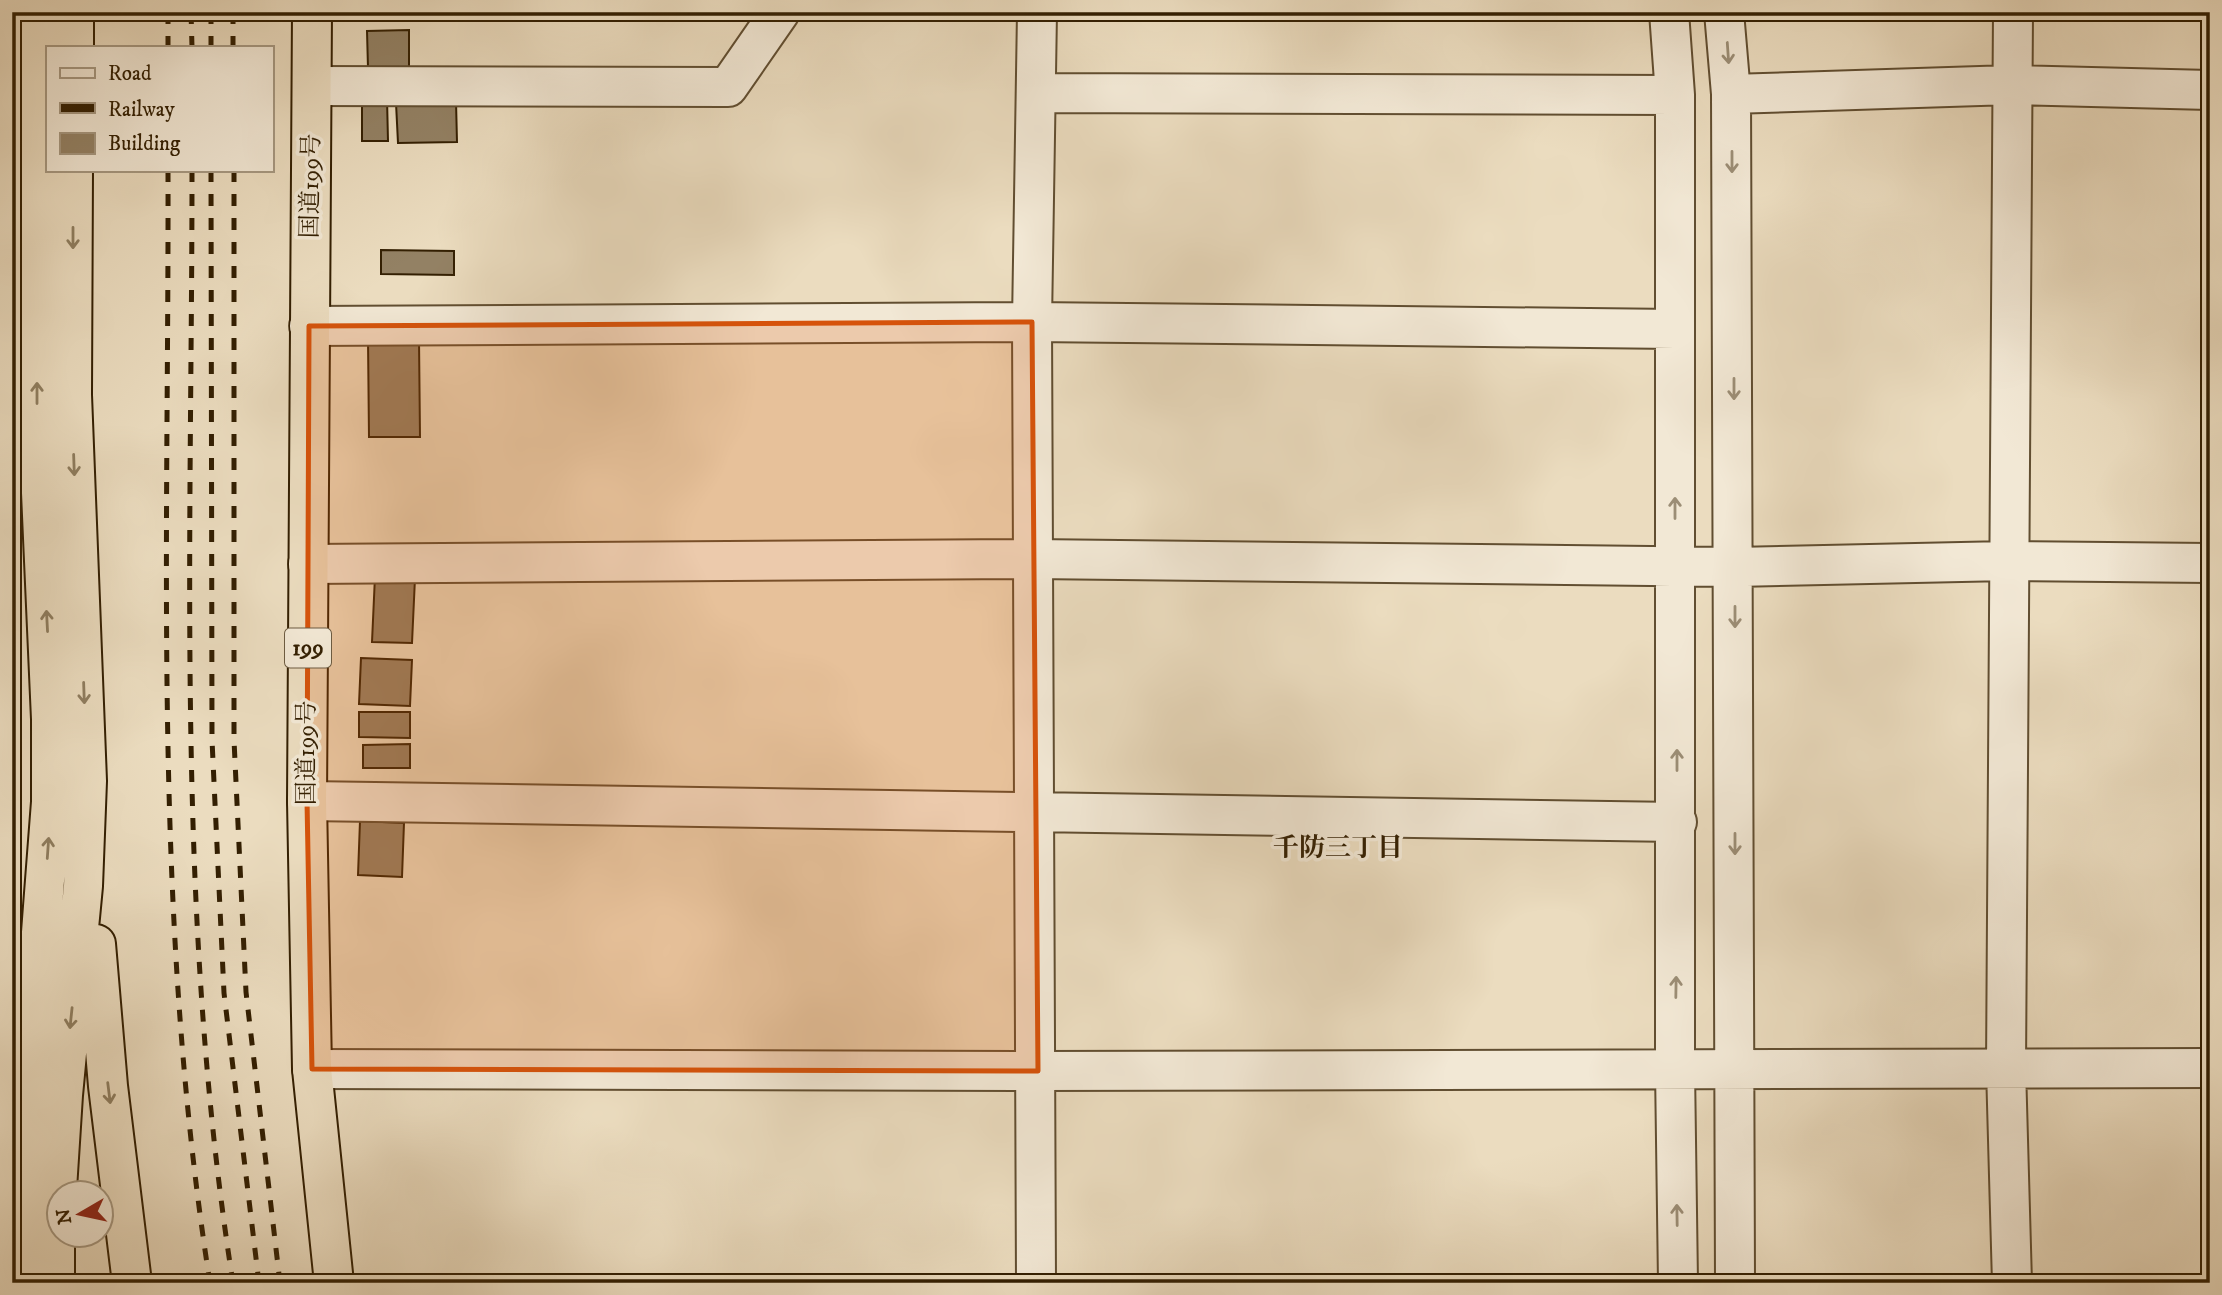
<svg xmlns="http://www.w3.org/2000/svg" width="2222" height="1295" viewBox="0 0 2222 1295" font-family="'IM FELL DW Pica','Noto Serif JP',serif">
<rect width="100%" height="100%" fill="#ebdcbf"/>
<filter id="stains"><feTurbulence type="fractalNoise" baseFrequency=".00286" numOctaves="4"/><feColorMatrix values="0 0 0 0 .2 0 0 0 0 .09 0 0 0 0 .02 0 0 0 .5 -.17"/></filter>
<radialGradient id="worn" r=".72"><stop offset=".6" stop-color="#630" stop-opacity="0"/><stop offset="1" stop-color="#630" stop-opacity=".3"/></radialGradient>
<path fill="#938164" stroke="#331f02" stroke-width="2" d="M409 30V67L368 68 367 31Z
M387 98 388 141H362V99Z
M456 101 457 142 398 143 396 103Z
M381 250 454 251V275L381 274Z
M419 339 420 437H369L368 340Z
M375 576 415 578 412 643 372 642Z
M361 658 412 660 410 706 359 704Z
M359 712H410V738L359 737Z
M410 744V768H363V745Z
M360 821 404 823 402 877 358 875Z"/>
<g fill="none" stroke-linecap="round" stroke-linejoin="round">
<g stroke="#614e31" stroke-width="42">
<path id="minor" d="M1669 12 1675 95V1069L1678 1283
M1724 12 1731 94 1735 1283
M312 86 728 87 780 12
M1036 93 1675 95
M1731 94 2011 85 2210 90
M309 326 1032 322 1675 329
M308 564 1033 559 1735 567 2007 561 2210 563
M307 801 1677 822
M312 1069 1038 1071 2210 1068
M1036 1283 1032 322 1037 12
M2012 1283 2006 1068 2013 12"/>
</g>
<g stroke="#331f02" stroke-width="42">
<path id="highway" d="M312 12 307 801 312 1069 334 1283
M74 47V12
M96 944 108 1086 132 1283
M21 1283V1194L51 802V719L37 402 40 12
M55 1283V1220L63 1095 83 886 87 781 72 395 73 170"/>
</g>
<use href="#minor" stroke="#f2e8d5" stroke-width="38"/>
<use href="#highway" stroke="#ebdcbf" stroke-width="38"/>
<path stroke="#331f02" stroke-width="5" stroke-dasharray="12 12" stroke-linecap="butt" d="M168 12V47
M191 12 192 47
M211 12V47
M233 12V47
M168 170C169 541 152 915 210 1283
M192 170C192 541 175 915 233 1283
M211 170 212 740 224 993 259 1283
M234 170V740L246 992 280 1283"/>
</g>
<defs><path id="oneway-shaft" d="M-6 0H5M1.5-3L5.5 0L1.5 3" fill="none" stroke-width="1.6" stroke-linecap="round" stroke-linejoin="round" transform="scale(1.75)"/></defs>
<g stroke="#9c8e76">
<use href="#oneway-shaft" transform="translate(1728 53) rotate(86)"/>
<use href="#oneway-shaft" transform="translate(1732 162) rotate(90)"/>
<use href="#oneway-shaft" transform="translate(1734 389) rotate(90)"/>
<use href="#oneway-shaft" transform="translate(1675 508) rotate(-90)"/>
<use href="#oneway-shaft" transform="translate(1735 617) rotate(90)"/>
<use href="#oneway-shaft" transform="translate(1677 760) rotate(-90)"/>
<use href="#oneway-shaft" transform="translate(1735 844) rotate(90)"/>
<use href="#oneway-shaft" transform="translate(1676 987) rotate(-89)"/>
<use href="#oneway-shaft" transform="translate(1677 1215) rotate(-91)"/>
</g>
<g stroke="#8f7e60">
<use href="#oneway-shaft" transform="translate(73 238) rotate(90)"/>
<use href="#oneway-shaft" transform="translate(37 393) rotate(-90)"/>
<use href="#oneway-shaft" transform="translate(74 465) rotate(88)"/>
<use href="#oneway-shaft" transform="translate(47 621) rotate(-93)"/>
<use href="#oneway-shaft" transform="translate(84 693) rotate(88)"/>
<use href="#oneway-shaft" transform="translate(48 848) rotate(-86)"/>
<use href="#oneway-shaft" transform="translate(71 1018) rotate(96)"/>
<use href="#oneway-shaft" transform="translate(109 1093) rotate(83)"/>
</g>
<path fill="#d6530b" fill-opacity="0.2" stroke="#d6530b" stroke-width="5" stroke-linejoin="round" d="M1032 322 1038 1071 312 1069 307 801 309 326Z"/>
<g text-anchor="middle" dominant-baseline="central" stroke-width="7" stroke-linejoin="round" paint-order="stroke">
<rect fill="#f2e8d5" stroke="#6c5b41" stroke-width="2" x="285" y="628.5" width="46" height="39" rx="5"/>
<g font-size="23" font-weight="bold" fill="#331f02">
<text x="308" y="648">199</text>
</g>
<g font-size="24" fill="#331f02" stroke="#f2e8d5">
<text transform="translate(311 186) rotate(-89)">国道199号</text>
<text transform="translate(307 753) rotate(-90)">国道199号</text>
</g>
<g font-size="26" font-weight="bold" fill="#331f02" stroke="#f2e8d5">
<text x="1338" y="848">千防三丁目</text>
</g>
</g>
<rect width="2222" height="1295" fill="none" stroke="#ebdcbf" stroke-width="42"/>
<rect x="14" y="14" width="2194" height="1267" fill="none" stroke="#331f02" stroke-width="3.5"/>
<rect x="21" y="21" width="2180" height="1253" fill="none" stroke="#331f02" stroke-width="2"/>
<rect x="46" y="46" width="228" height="126" fill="#f2e8d5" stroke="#a69881" stroke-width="2"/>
<rect x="60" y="68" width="35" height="10" fill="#f2e8d5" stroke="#a69881" stroke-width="2"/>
<text x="108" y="80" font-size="21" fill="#331f02">Road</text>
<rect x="60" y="103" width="35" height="10" fill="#331f02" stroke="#a69881" stroke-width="2"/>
<text x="108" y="116" font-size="21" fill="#331f02">Railway</text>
<rect x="60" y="133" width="35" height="21" fill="#938164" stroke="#a69881" stroke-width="2"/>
<text x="108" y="150" font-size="21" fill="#331f02">Building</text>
<g transform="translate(80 1214) rotate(261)"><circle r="33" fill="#f2e8d5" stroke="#a69881" stroke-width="2"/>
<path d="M0-5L12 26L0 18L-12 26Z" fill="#8f2418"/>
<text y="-10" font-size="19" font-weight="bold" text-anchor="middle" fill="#331f02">N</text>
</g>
<rect width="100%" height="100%" filter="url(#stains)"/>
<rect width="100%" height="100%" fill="url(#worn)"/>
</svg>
